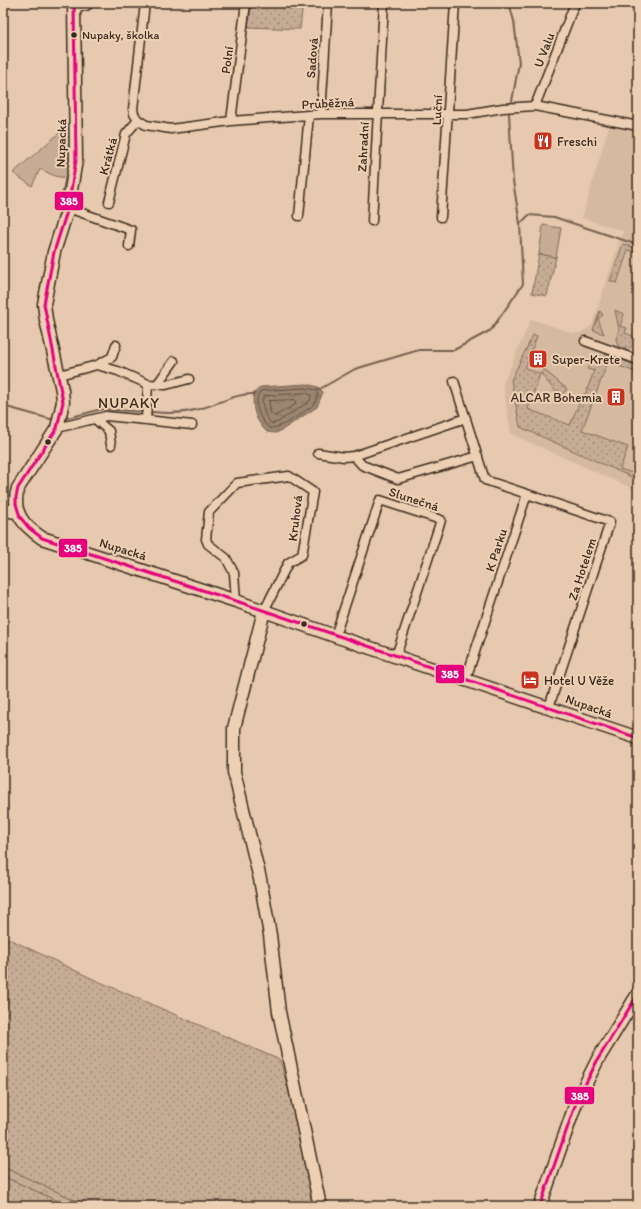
<svg xmlns="http://www.w3.org/2000/svg" width="641" height="1209" viewBox="0 0 641 1209" font-family="Itim,sans-serif">
<defs>
<pattern id="grass-dots" width="8" height="8" patternUnits="userSpaceOnUse"><rect width="8" height="8" fill="#c6ac94"/><path d="M2 2h.1M6 6h.1" fill="none" stroke="#a28c78" stroke-width="1.8" stroke-linecap="round"/></pattern>
<pattern id="forest-crowns" width="20" height="18" patternUnits="userSpaceOnUse"><rect width="20" height="18" fill="#c6ac94"/><path d="M2 6a3 3 0 1 1 6 0M12 15a3 3 0 1 1 6 0" fill="none" stroke="#a28c78"/></pattern>
<pattern id="water-ripples" width="26" height="14" patternUnits="userSpaceOnUse"><rect width="26" height="14" fill="#9d8671"/><path d="M2 4q2-2 4 0t4 0M15 11q2-2 4 0t4 0" fill="none" stroke="#816e5c"/></pattern>
</defs>
<rect width="100%" height="100%" fill="#e6c9ae"/>
<filter id="ink" filterUnits="userSpaceOnUse"><feTurbulence type="fractalNoise" baseFrequency=".025" numOctaves="2"/><feDisplacementMap in="SourceGraphic" scale="8" xChannelSelector="R" yChannelSelector="G"/><feConvolveMatrix kernelMatrix="1 2 1 2 8 2 1 2 1" color-interpolation-filters="sRGB"/></filter>
<g filter="url(#ink)">
<path fill="#d6baa0" d="M638 110V491L511 434 503 384 531 319 573 333H580L592 325 623 231 582 218 609 126 625 127Z
M638 604V631L630 628Z"/>
<path fill="url(#grass-dots)" stroke="#806b59" d="M252 3H303L300 29 248 27Z
M623 244 638 249V253L628 250 617 283 610 281Z
M539 254 556 257 547 296 532 293Z
M615 310 624 314 620 326 627 328 625 333 636 337C634 344 633 347 626 349L618 346 616 339 619 329Z
M600 311 603 315 598 319 604 334 593 330Z
M533 335 537 336 525 368 540 374 528 409 570 425 583 394 585 395 594 371 587 369 594 357 604 360 606 354 638 366V373L608 362 582 430 628 447 620 469 638 475V480L520 427 511 380Z
M543 369 567 389 560 397 541 374Z
M3 936 93 979 280 1060 291 1100 314 1206H88L3 1167Z
M3 1176 9 1179 69 1206H3Z"/>
<path fill="url(#forest-crowns)" stroke="#806b59" d="M3 1167 88 1206H69L3 1176Z"/>
<path fill="#c6ac94" stroke="#806b59" d="M65 128H69L70 173 64 203 60 202 65 178 55 176 40 169 32 186 13 173Z
M543 225 561 228 556 257 539 254Z"/>
<path fill="url(#water-ripples)" stroke="#766150" d="M306 384 318 387 323 392 317 407 282 430 276 433 267 432C256 422 251 408 254 393L261 387Z"/>
<g fill="none" stroke-linecap="round" stroke-linejoin="round">
<path stroke="#624f3f" stroke-width="1" d="M306 388 316 390 318 394C317 398 316 402 313 405 305 412 279 430 269 428 260 420 251 401 261 391Z
M306 393 311 395 310 401 278 422 272 424C265 417 259 404 264 396Z
M295 400 296 404 275 416 271 414 269 401Z"/>
<path stroke="#766150" stroke-width="2" d="M509 3 514 21 519 63 512 101
M509 114 513 181 520 224
M318 390 355 369 419 350H454L491 330 523 284 520 224 529 215 554 217 638 245
M3 406 54 420
M149 412C165 413 180 414 195 410 215 406 234 393 255 394
M64 419 102 409 144 412"/>
<g stroke="#3b2a1e" stroke-width="11">
<path id="street" d="M145 3 133 109 134 114 138 120 146 125 171 129 231 121 321 114H467L503 108 535 106 638 126
M75 8 86 6 90 3
M535 106 575 3
M321 114 328 3
M231 121 246 3
M109 202 126 134 138 120
M68 208 131 230 129 246
M299 216 309 115
M441 217 455 3
M372 221 384 3
M585 341 638 360
M97 365 118 371 148 384 166 385 189 379
M59 375 97 365 112 357 116 345
M454 381 485 480 527 494 466 679
M158 383 174 361
M95 419 109 431 111 445
M146 420 192 425
M57 428 106 416 146 420 148 384
M318 453 344 457 354 456 466 418
M354 456 362 465 398 479 478 456
M527 494 610 522 549 707
M236 601 234 573 226 558 208 544 206 539 209 512 237 483 289 476 313 492 302 555 288 563 264 611
M335 636 380 500 441 520 396 656"/>
</g>
<g stroke="#3b2a1e" stroke-width="15">
<path id="secondary" d="M74 3 76 160 68 208 54 252 44 304 46 320 62 390 63 402 57 428 18 488C11 512 23 525 42 538L236 601 335 636 638 738
M3 510 17 512
M264 611 234 728V772L260 879 270 935 279 1012 320 1206
M540 1206 576 1103 598 1059 638 994"/>
</g>
<use href="#street" stroke="#edd0b4" stroke-width="8"/>
<use href="#secondary" stroke="#edd0b4" stroke-width="12"/>
<g stroke="#edd0b4" stroke-width="6">
<path id="bus-1" d="M74 3 76 160 68 208 54 252 44 304 63 402 57 428 18 488 16 497V504L20 517 29 528 42 538 236 601 638 738
M540 1206 576 1103 598 1059 638 994"/>
</g>
<use href="#bus-1" stroke="#e5007d" stroke-width="3"/>
</g>
</g>
<defs>
<g id="restaurant-square" transform="scale(1)"><rect x="-9" y="-9" width="18" height="18" rx="4" fill="#c8321e" stroke="#edd0b4"/><path d="M-5-6h1v4h1v-4h1v4h1v-4h1v5L-1.5 .5V6h-2V.5L-5-1ZM5-6V6H3V1.5H1.5Q1.5-4 5-6Z" fill="#fff"/></g>
<g id="building-square" transform="scale(1)"><rect x="-9" y="-9" width="18" height="18" rx="4" fill="#c8321e" stroke="#edd0b4"/><path d="M-4-6H4V6H1V3H-1V6H-4ZM-2.5-4.3h1.7v1.8h-1.7ZM.8-4.3h1.7v1.8H.8ZM-2.5-1h1.7V.8h-1.7ZM.8-1h1.7V.8H.8Z" fill="#fff"/></g>
<g id="hotel-square" transform="scale(1)"><rect x="-9" y="-9" width="18" height="18" rx="4" fill="#c8321e" stroke="#edd0b4"/><path d="M-6-4.5h1.5V1H6V5H4.5V3h-9V5H-6ZM-4 0a1.8 1.8 0 1 1 3.6 0ZM.5 0V-2.5h3Q6-2.5 6 0Z" fill="#fff"/></g>
</defs>
<g fill-rule="evenodd">
<use href="#restaurant-square" x="543" y="141"/>
<use href="#building-square" x="538" y="359"/>
<use href="#building-square" x="616" y="397"/>
<use href="#hotel-square" x="530" y="680"/>
</g>
<g fill="#3b2a1e" stroke="#edd0b4" stroke-width="1.5">
<circle cx="74" cy="35" r="3.5"/>
<circle cx="48" cy="442" r="3.5"/>
<circle cx="304" cy="624" r="3.5"/>
</g>
<g text-anchor="middle" dominant-baseline="central" stroke-width="4" stroke-linejoin="round" paint-order="stroke">
<g font-size="12" fill="#3b2a1e" stroke="#edd0b4" text-anchor="start">
<text x="82" y="35">Nupaky, školka</text>
</g>
<g font-size="13" fill="#3b2a1e" stroke="#edd0b4">
<text transform="translate(544 50) rotate(-69)">U Valu</text>
<text transform="translate(312 58) rotate(-86)">Sadová</text>
<text transform="translate(227 60) rotate(-83)">Polní</text>
<text transform="translate(328 103) rotate(-3)">Průběžná</text>
<text transform="translate(437 110) rotate(-87)">Luční</text>
<text transform="translate(61 143) rotate(-88)">Nupacká</text>
<text transform="translate(363 147) rotate(-87)">Zahradní</text>
<text transform="translate(108 156) rotate(-75)">Krátká</text>
<text transform="translate(414 499) rotate(18)">Slunečná</text>
<text transform="translate(295 518) rotate(-83)">Kruhová</text>
<text transform="translate(123 549) rotate(17)">Nupacká</text>
<text transform="translate(496 550) rotate(-72)">K Parku</text>
<text transform="translate(582 569) rotate(-72)">Za Hotelem</text>
<text transform="translate(589 706) rotate(19)">Nupacká</text>
</g>
<g font-size="13" fill="#3b2a1e" stroke="#edd0b4" text-anchor="start">
<text x="557" y="141">Freschi</text>
<text x="552" y="359">Super-Krete</text>
<text x="602" y="397" text-anchor="end">ALCAR Bohemia</text>
<text x="544" y="680">Hotel U Věže</text>
</g>
<g font-size="15" letter-spacing="1" fill="#3b2a1e" stroke="#edd0b4">
<text x="129" y="403">NUPAKY</text>
</g>
</g>
<g stroke="#edd0b4" stroke-width="1.5">
<rect x="54" y="191" width="30" height="20" rx="4" fill="#e5007d"/>
<rect x="58" y="538" width="30" height="20" rx="4" fill="#e5007d"/>
<rect x="435" y="664" width="30" height="20" rx="4" fill="#e5007d"/>
<rect x="564" y="1086" width="31" height="19" rx="4" fill="#e5007d"/>
</g>
<g font-size="11" text-anchor="middle" font-weight="bold" fill="#fff">
<text x="69" y="205">385</text>
<text x="73" y="552">385</text>
<text x="450" y="678">385</text>
<text x="580" y="1100">385</text>
</g>
<rect width="641" height="1209" fill="none" stroke="#edd0b4" stroke-width="16"/>
<rect x="8" y="8" width="625" height="1193" fill="none" stroke="#3b2a1e" stroke-width="1.5" filter="url(#ink)"/>
</svg>
